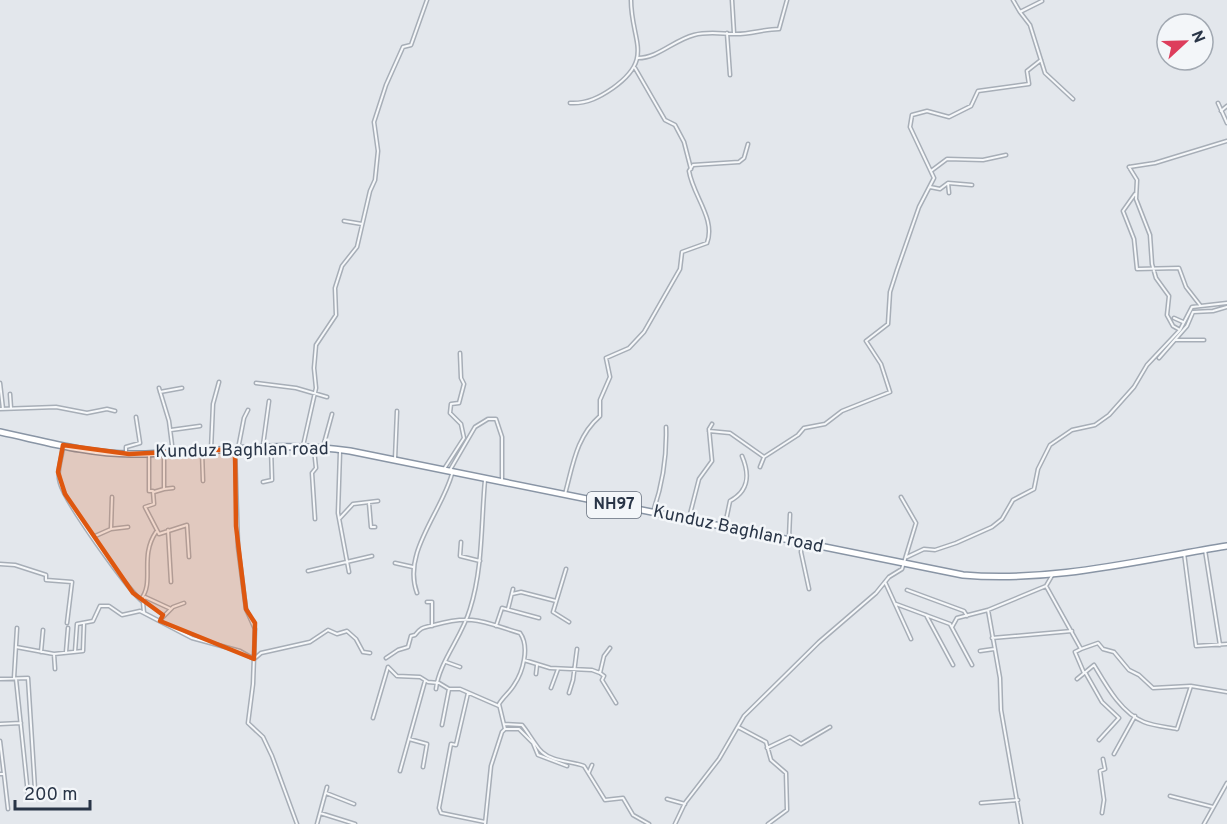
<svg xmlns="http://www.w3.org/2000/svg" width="1227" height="824" viewBox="0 0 1227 824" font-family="Overpass,sans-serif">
<rect width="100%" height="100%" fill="#e3e7ec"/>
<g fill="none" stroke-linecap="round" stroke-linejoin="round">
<g stroke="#a7aeb7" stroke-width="5">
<path id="street" d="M732 0 734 33
M1013 0 1020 12 1042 1
M1020 12 1030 25 1045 73 1073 99
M727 33 730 75
M638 58C658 58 674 40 694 35 709 31 722 34 736 34 751 34 765 29 779 29L787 0
M635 68 665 120 675 125 684 142 691 169
M570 103C587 104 600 97 613 88 655 58 631 41 631 0
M1218 103 1227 123
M1221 111 1227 106
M1129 167 1137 180 1136 199 1150 235 1152 264 1156 278 1169 296 1167 315 1173 326 1180 330
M1129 167 1155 163 1227 141
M931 171 947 159 983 160 1006 155
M948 183 949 193
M930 187 940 189 948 183 972 185
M1135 194 1123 211 1134 239 1137 269 1179 268 1186 287 1200 305
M344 221 362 224
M1174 318 1183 322
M1175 340H1204
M1159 358 1187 326 1193 312 1213 311 1227 307
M0 383 3 409
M256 383 296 388 327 397
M159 388 169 421 173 453
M160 392 182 388
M10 394 11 408
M0 409 56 407 87 413 107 409 115 411
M171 430 200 426
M709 431 730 433 764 457 798 435 804 428 825 424 842 411 890 392 881 364 866 341 888 324 890 292 897 270 919 207 934 178 910 127 912 115 927 111 949 117 971 106 978 91 1029 84 1027 71 1041 60
M263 445 269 401
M63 446C62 459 56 471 60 483 65 502 127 589 143 602L144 613 192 638 240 651 254 659 261 653 310 642 328 630 337 634 347 631 356 639 363 652 370 653
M303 446 316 388 314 368 316 345 336 315 335 288 342 266 357 247 370 191 375 180 378 151 374 122 386 85 403 47 411 45 427 0
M323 447 332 414
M235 449 238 547 246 609 255 629 253 684 248 723 263 737 272 756 297 824
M238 449 244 418 248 410
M314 449 316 468 312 473 315 519
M211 450 213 404 219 382
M202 451 203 481
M340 452 338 513 349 572
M164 453V489L173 488
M126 454V447L140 443 136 417
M149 454V491H153L154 504 145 507 159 534 187 525 189 557
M395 459 397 411
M760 467 764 457
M444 469 464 438 461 424 450 413 451 404 459 403 464 384 461 378 460 353
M450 470 475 427 488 419H496L502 437V481
M263 482 272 480 271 447
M154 492 164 489
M565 494C573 465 576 437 600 416V400L610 377 606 358 629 348 644 332 680 269 682 252 707 243C716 219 693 196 689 171L693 165 739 162 744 158 748 144
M369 503 371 527H375
M653 512C663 483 667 458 666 427
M340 518 353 504 378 501
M689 518 699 479 712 461 709 429 712 424
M725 525 730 501C749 491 750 475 742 456
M111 529 112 497
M168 530 171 582
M93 537 111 529 128 527
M789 538 790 514
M461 542 460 556 480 561
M802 544 801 552 809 589
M1205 550 1220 645
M1184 553 1196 646 1227 644
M907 557 924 549 935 550 956 543 992 527 1002 519 1013 500 1034 489 1038 469 1050 445 1072 430 1095 425 1109 415 1134 387 1147 365 1180 330 1192 307 1227 303
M395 563 413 567
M0 564 15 565 46 575V580L72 582 67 623
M566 569 553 612 569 622
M308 571 372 556
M885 582 911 639
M1046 586 1081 649 1075 652 1084 673
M907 590 964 611 967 616
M417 593C402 553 441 513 452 474
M512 594 521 592 556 601
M141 599C155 582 139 557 156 532
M143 602 145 597 171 609
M427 602H432V626
M896 604 950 624 972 665
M508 609 513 589
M988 610 1000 678 1001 710 1021 824
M926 615 953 665
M161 619 173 607 184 603
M496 626 502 608 539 618
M952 627 957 618 988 610 1046 586 1053 574
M992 638 1072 631
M16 647 54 654 83 651 84 623
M610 648 604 656 600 673 604 676 602 680 616 703
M1081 649 1098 643 1103 649 1114 652 1129 670 1139 675 1153 688 1190 686
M980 651 994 649
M41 652 43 630
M66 652 68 628
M75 652 77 624 93 621 100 606H109L122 615 140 611 144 613
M54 654 55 669
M386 658 398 650 408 647 411 636 415 635C422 626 424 628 434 625 474 614 483 622 520 633 530 647 523 672 514 685 510 692 503 697 499 704L505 729
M524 660 550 668 592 670 600 673
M446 662 460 667
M1085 672 1102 702 1119 718 1099 740
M536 674 537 665
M14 678 17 628
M0 679 28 678 35 789
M16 679 28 794
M1077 679 1094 665C1106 685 1121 713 1144 722 1154 726 1167 727 1177 729L1191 686 1227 692
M551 688 558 669
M436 689C439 662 462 637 470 609 483 568 481 523 485 480
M468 693 456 745 451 744 439 808 441 813 485 822
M569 693 573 680 577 649
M373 718 388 667 397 676 420 677 428 682 439 683 449 689H460L499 706
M0 724 21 723
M504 724 522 725C528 732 537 748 542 752 553 762 571 761 584 766L605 800 623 798 633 815 649 824
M442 725 449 689
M738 727 766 742 771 760 786 773 787 810 768 824
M505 729H519L533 743 538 755 567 766
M409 739 427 744 423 767
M0 741 4 774H0
M767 748 790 737 801 744 830 727
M1114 754 1135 716
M400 771 425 681
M589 772 592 765
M4 774 8 809
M326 793 354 804
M1170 796 1213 807
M667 799 685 804
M981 803 1018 800
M320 813 355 824
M1102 813 1104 800 1100 771 1105 769 1103 759
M317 824 327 787
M485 824 491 766 502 732 505 729
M675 824 685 803 719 759 744 716 819 642 876 593 889 577 902 569 916 523 901 497
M1204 824 1227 783"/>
</g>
<g stroke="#8995a5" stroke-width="8">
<path id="highway" d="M0 432C43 441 87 454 131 454 204 454 277 440 350 451L963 575C1051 583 1140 560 1227 546"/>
</g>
<use href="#street" stroke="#f6f8fa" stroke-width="2"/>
<use href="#highway" stroke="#fff" stroke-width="5"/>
</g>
<path fill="#de570f" fill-opacity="0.2" stroke="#de570f" stroke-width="4.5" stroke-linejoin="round" d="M63 445 129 454 235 449 236 526 246 609 255 623 254 659 160 621 163 615 133 593 65 494 58 472Z"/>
<g text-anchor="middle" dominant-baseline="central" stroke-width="5" stroke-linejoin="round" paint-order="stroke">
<rect fill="#f3f6f9" stroke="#666f7c" stroke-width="1.5" x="587" y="492" width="54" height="26" rx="4.5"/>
<g font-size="16" font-weight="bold" fill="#293547">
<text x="614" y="505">NH97</text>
</g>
<g font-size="18" fill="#293547" stroke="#f3f6f9">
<text transform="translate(242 451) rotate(-1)">Kunduz Baghlan road</text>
<text transform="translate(738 530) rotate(12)">Kunduz Baghlan road</text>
</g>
</g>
<g transform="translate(1185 42) rotate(68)"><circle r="28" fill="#f3f6f9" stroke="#a2a9b2" stroke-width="1.5"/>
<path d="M0-4.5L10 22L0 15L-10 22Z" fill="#dd3d5c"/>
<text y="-9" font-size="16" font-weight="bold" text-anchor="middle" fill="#293547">N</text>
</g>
<path d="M15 800v9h75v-9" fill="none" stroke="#293547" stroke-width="3"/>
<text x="24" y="800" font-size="18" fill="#293547" stroke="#f3f6f9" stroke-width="4.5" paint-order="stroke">200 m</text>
</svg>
